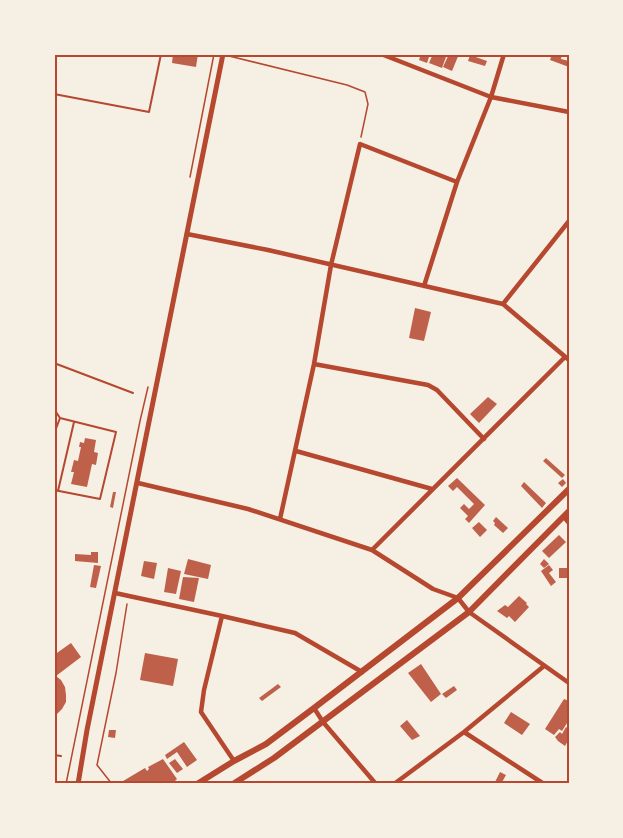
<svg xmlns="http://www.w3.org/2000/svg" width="623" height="838" viewBox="0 0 623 838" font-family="Jost,sans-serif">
<rect width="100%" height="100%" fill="#f6efe4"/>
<path fill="#bf614a" d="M173 54H198L196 67 172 63Z
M421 54H430L427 63 419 60Z
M433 54H447L442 68 429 63Z
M449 54H459L452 71 443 67Z
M552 54H562L561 59 569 61V67L550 60Z
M470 55 487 61 485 66 468 61Z
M415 308 431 312 424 341 409 338Z
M488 397 497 404 479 423 470 414Z
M85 438 96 440 94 452 98 453 96 465 92 464 87 487 71 484 74 472H71L74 460 78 461 81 447H79L80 442 84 443Z
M546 458 565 475 562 478 543 461Z
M457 478 485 505 469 523 465 519 468 516 460 508 464 504 469 509 474 504 457 487 453 491 448 486Z
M563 479 566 483 562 487 558 483Z
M524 482 546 503 542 508 521 486Z
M113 492H116L113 508 110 507Z
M496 517 508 528 503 533 494 525 495 523 493 521Z
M479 522 487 530 480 537 472 528Z
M559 535 566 542 549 558 542 551Z
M91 552H98V563L75 561V554L91 555Z
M188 559 211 565 208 579 184 574Z
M544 559 549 564 544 568 540 564Z
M144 561 157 563 154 579 141 576Z
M94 565 101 566 96 588 90 587Z
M549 565 553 570 549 573 556 582 551 586 541 571Z
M168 568 181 571 176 594 164 592Z
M559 568H569V578H559Z
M183 577 199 578 194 602 179 599Z
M519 596 527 603 526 604 529 607 515 622 509 616 507 618 497 611 505 605 508 607Z
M71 643 81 657 56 676 61 680 65 687 66 695V702L62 709 54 717V655Z
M145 653 178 659 173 686 140 680Z
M421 664 441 694 431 702 408 673Z
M278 684 281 687 262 701 259 698Z
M454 686 457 690 446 698 442 694Z
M564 699 569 701V709L567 711 569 714 567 717 569 720 562 731 559 729 554 735 545 729Z
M511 712 530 724 522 735 504 723Z
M407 720 420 736 412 740 400 726Z
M566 727 569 729V739L565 746 558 741 555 737 560 732 562 734Z
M109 730H116L115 738 108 737Z
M184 742 197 760 187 767 177 752 167 759 165 755Z
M163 759 177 779 175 781 177 784H118L145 768 147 771 149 769 148 767Z
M175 759 183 769 177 773 169 763Z
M500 772 506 775 501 784H494Z"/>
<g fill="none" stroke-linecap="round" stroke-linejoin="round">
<path stroke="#b5482f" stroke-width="1.5" d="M229 56 347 85 365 92 368 104 361 137
M190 177 214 54
M66 784 140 421 148 387
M112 784 97 765 116 673 127 604"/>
<path stroke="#b5482f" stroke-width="2" d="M54 94 149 112 161 54
M54 363 133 393
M54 409 60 418 54 434
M54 490 100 499 116 432 60 418
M58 491 74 422
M54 755 61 756"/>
<path stroke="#b5482f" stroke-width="4.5" d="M381 54 491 97 569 112
M187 234 268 250 503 304 569 360
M424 286 457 182 491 97 504 54
M503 304 569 221
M314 364 428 385 437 390 484 439
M296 451 432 489
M138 483 248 509 372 550 433 589 458 598 469 612 569 683
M564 517 569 523
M280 519 314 364 331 265 360 144 457 182
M372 550 565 357
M115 593 222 616 295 633 362 672
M222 616 204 690 201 712 234 761
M314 708 323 722 376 784
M464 732 544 784
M394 784 464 732 544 666"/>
<path stroke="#b5482f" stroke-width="5" d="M78 784 87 730 223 54"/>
<path stroke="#b5482f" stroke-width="6" d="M197 784 234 761 266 744 314 708 458 598 569 489
M233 784 274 758 469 612 569 511"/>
</g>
<rect width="623" height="838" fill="none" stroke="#f6efe4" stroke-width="111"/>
<rect x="56" y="56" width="512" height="726" fill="none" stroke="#b5482f" stroke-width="2"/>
</svg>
